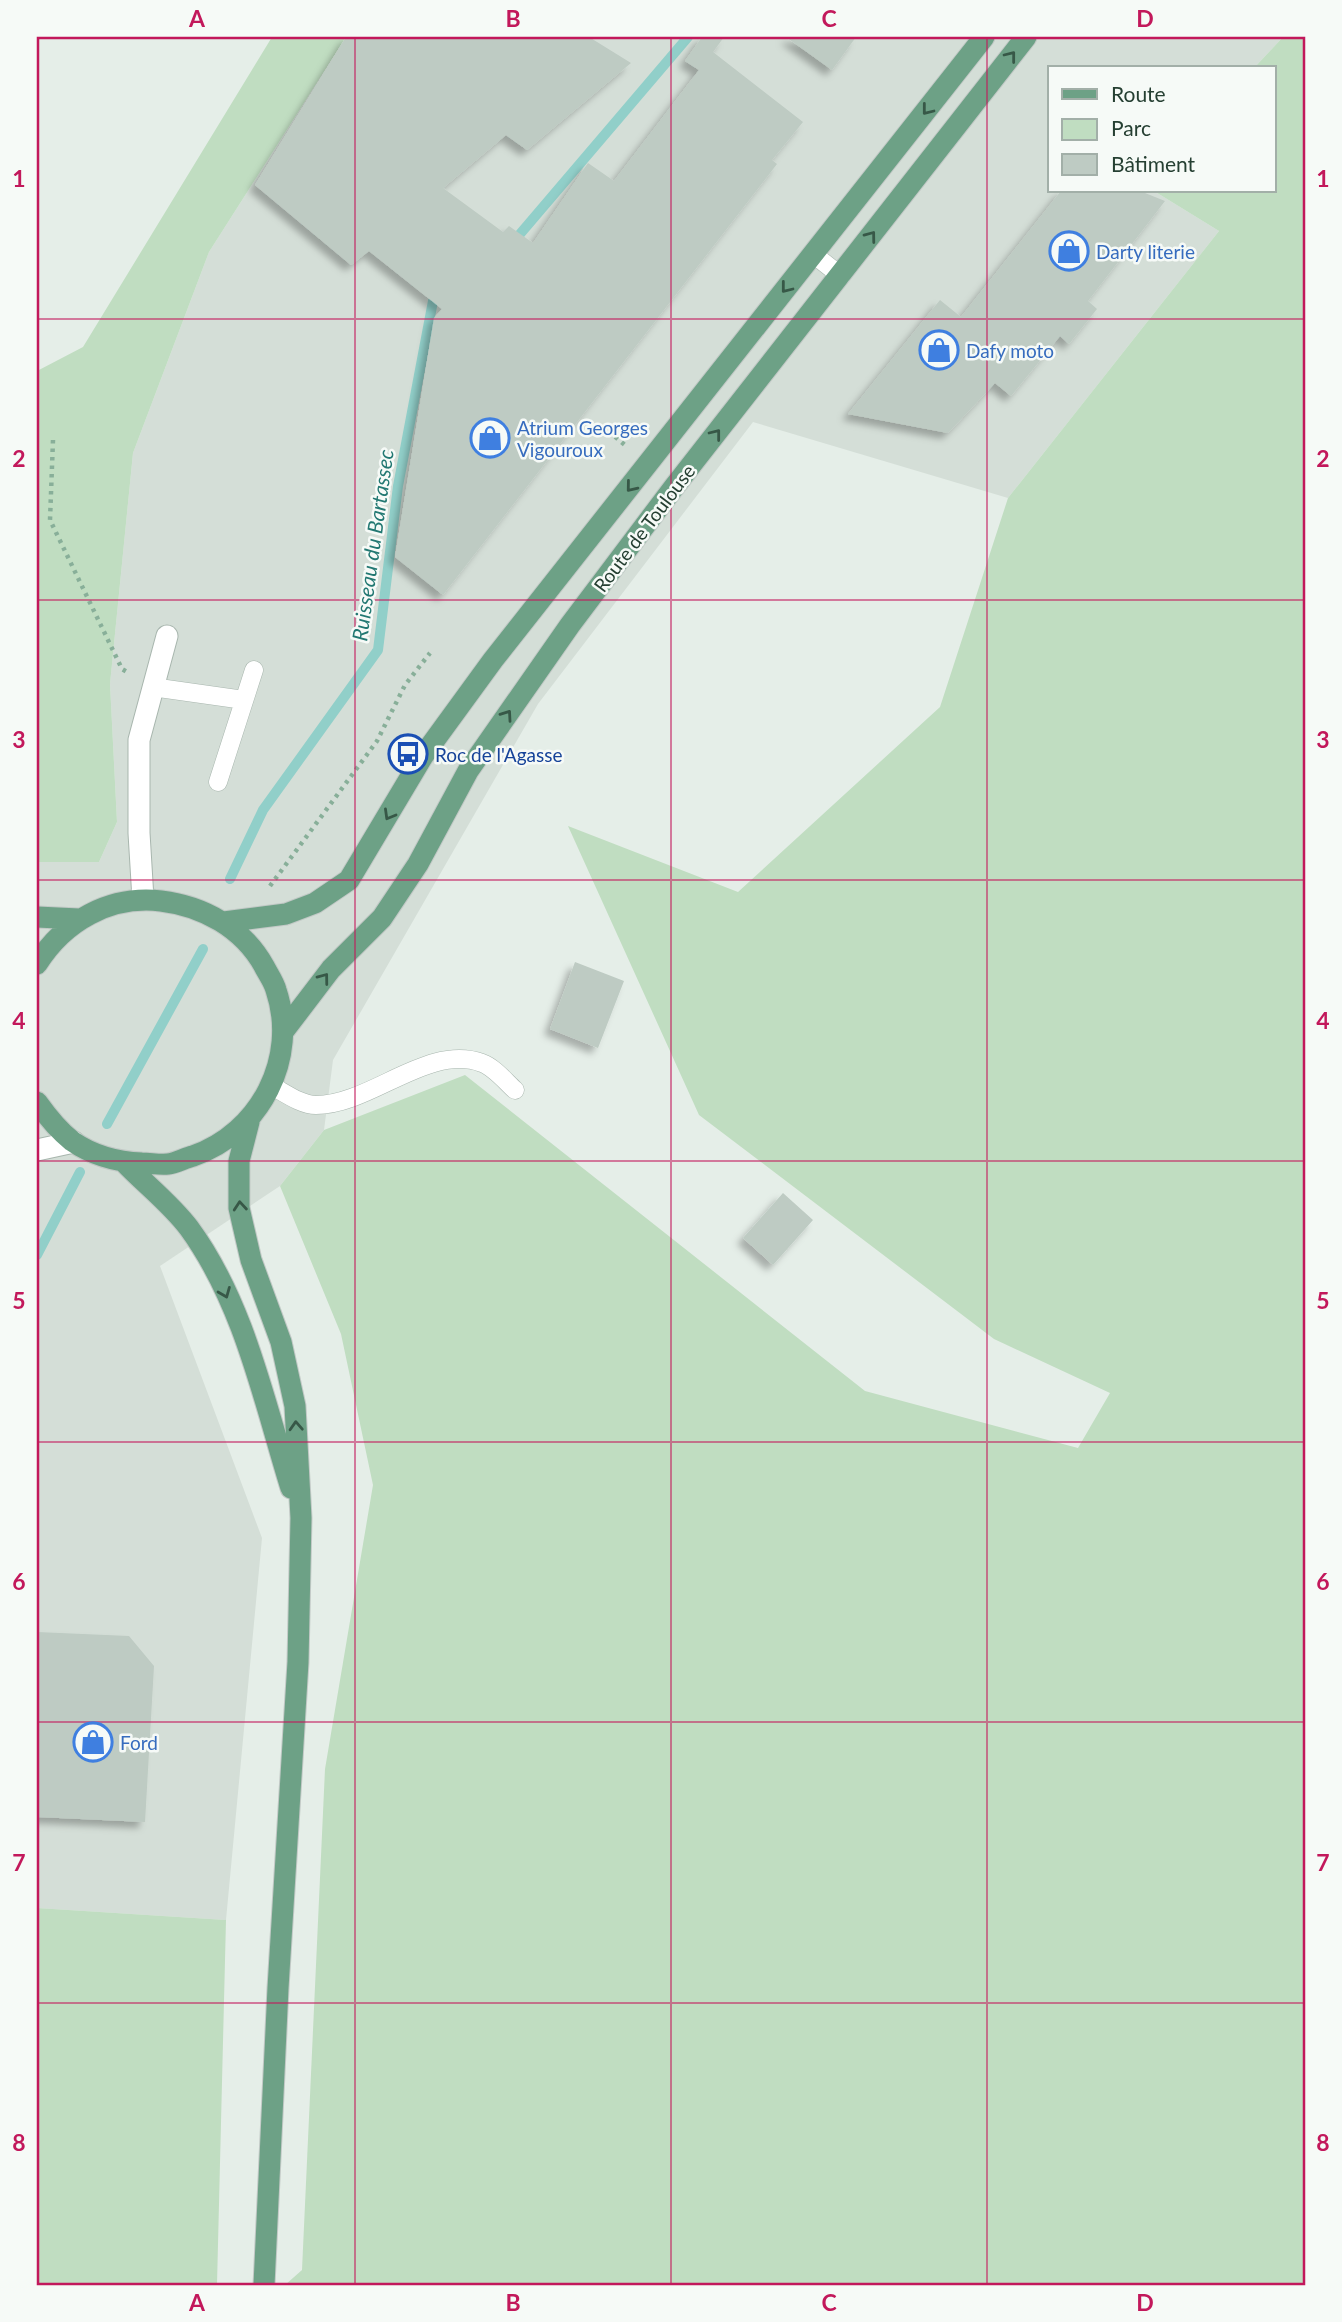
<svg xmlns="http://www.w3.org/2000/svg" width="1342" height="2322" viewBox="0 0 1342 2322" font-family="Lato,sans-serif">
<defs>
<filter id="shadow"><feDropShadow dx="-6" dy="6" stdDeviation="3.5" flood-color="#0004"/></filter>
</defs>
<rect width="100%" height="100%" fill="#e5eee8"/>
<path fill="#d4ded7" d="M346 37H1283L1254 68H1050V191H1154L1219 231 1008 498 753 422 538 704 333 1060 324 1130 280 1186 160 1266 262 1538 226 1920 37 1908V862H99L117 822 110 684 133 453 209 252Z"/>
<path fill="#c0ddc1" d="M272 37H346L209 252 133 453 110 684 117 822 99 862H37V371L83 347Z
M1283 37H1305V2285H285L302 2270 325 1769 373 1485 341 1334 280 1186 324 1130 465 1075 865 1391 1078 1448 1110 1393 994 1339 699 1115 568 826 738 892 940 707 1008 498 1219 231 1154 191H1274V68H1254Z
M37 1908 226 1920 217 2285H37Z"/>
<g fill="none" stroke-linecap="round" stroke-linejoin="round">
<path stroke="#91cfc9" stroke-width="10" d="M520 234 688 37
M230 879 263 810 378 650 398 486 433 301
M107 1124 203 949
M37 1255 80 1172"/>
</g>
<path fill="#becbc3" filter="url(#shadow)" d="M346 37H589L631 63 527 150 506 135 443 188 503 232 509 226 533 243 588 163 614 181 699 70 685 61 702 37H724L713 52 803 122 772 160 777 164 443 595 395 557 434 318 442 309 369 251 351 265 255 185Z
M786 37H856L832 70Z
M1061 191H1140L1165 201 1088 301 1097 309 1069 344 1060 336 1011 396 995 383 948 433 848 414 940 300 961 317Z
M575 962 624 981 598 1048 550 1029Z
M783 1193 813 1220 773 1265 743 1238Z
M37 1632 129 1636 154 1666 145 1822 37 1817Z"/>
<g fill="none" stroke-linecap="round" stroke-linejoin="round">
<g stroke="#a8b6ae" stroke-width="19">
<path id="service" d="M813 254 841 276
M152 687 244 700
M218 782 254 670
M272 1086C285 1093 301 1105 316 1105 371 1105 428 1043 482 1063 494 1067 506 1082 515 1090"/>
</g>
<g stroke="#a8b6ae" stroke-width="23">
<path id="minor" d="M143 899 139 833V740L167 636
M37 1150 74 1142"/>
</g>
<g stroke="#c2c9c6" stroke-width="23">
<path id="primary" d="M37 917 79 919
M224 922 286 914 315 903 349 880 423 756 493 660 984 37
M37 964C64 921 110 895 161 901 203 906 243 928 264 966 268 974 274 982 276 990 299 1058 260 1133 193 1156 185 1158 176 1163 168 1164 160 1165 150 1163 142 1163 118 1162 92 1155 72 1141 58 1130 47 1116 37 1102
M283 1032 331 969 382 918 418 864 468 771 570 625 674 487 1026 37
M249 1122 239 1161V1208L251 1260 281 1342 295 1406 301 1518 298 1662 278 1988 264 2285
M125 1163C145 1184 171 1204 189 1228 244 1303 264 1401 291 1488"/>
</g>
<path stroke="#88af99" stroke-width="4.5" stroke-dasharray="3.5 5" stroke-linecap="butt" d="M602 426 626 446
M53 440 50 520 122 669 127 672
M270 886 377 741 405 685 430 653"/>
<use href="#service" stroke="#fff" stroke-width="18"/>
<use href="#minor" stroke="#fff" stroke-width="21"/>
<use href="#primary" stroke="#6da186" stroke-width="21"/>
</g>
<defs><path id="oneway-chevron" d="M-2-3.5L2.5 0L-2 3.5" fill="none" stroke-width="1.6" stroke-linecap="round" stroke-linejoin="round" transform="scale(1.75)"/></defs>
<g stroke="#375847">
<use href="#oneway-chevron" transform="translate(1011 56) rotate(-52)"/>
<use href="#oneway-chevron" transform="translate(927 110) rotate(128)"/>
<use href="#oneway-chevron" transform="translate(871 236) rotate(-53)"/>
<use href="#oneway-chevron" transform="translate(786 288) rotate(128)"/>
<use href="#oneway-chevron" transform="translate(716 434) rotate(-52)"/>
<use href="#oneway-chevron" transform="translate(631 487) rotate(129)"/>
<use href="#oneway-chevron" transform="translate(507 715) rotate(-55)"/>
<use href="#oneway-chevron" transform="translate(389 815) rotate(120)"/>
<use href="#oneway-chevron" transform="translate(324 978) rotate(-53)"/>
<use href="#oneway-chevron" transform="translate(240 1206) rotate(-95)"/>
<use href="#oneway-chevron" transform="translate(225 1293) rotate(68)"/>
<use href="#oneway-chevron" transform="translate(296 1426) rotate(-93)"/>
</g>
<path fill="none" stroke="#c2185b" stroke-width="2" stroke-opacity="0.55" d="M355 37V2285M671 37V2285M987 37V2285M37 319H1305M37 600H1305M37 880H1305M37 1161H1305M37 1442H1305M37 1722H1305M37 2003H1305"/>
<defs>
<g id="shop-ring" transform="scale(2.0125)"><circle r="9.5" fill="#f6faf7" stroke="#3f7fe0" stroke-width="1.5"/><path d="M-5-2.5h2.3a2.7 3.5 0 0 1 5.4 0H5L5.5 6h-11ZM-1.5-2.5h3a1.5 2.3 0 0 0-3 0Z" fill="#3f7fe0"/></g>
<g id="bus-ring" transform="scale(2.0125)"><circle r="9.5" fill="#f6faf7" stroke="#1a4fb4" stroke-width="1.5"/><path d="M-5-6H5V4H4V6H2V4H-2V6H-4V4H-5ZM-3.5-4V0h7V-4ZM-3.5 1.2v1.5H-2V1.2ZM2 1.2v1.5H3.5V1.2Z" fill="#1a4fb4"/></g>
</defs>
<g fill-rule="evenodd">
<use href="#shop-ring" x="1069" y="251"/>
<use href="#shop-ring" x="939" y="350"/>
<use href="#shop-ring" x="490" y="438"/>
<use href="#bus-ring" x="408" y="754"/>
<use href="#shop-ring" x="93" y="1742"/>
</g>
<g text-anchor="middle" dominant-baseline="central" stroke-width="5" stroke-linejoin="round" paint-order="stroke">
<g font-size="19" fill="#366cbe" stroke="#f6faf7" text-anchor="start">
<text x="1096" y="251">Darty literie</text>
<text x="966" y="350">Dafy moto</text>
<text x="517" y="427">Atrium Georges<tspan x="517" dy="22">Vigouroux</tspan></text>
<text x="120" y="1742">Ford</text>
</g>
<g font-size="19" fill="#253f32" stroke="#f6faf7">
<text transform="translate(644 528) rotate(-53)">Route de Toulouse</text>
</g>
<g font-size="19" fill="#164399" stroke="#f6faf7" text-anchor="start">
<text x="435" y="754">Roc de l'Agasse</text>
</g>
<g font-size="21" font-style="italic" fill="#227872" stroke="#f6faf7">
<text transform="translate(372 545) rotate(-82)">Ruisseau du Bartassec</text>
</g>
</g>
<rect width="1342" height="2322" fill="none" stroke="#f6faf7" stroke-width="77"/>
<rect x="1048" y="66" width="228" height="126" fill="#f6faf7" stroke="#a2afa8" stroke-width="2"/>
<rect x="1062" y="89" width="35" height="10" fill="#6da186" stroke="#a2afa8" stroke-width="2"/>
<text x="1111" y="102" font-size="21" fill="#253f32">Route</text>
<rect x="1062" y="119" width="35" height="21" fill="#c0ddc1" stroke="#a2afa8" stroke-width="2"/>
<text x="1111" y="136" font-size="21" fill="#253f32">Parc</text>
<rect x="1062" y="154" width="35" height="21" fill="#becbc3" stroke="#a2afa8" stroke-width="2"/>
<text x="1111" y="172" font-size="21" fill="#253f32">Bâtiment</text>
<rect x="38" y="38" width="1266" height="2246" fill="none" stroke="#c2185b" stroke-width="2.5"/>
<g font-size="23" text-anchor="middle" font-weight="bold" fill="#c2185b">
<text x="197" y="27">A</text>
<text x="513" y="27">B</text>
<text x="829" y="27">C</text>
<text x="1145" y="27">D</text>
<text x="19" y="187">1</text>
<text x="1323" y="187">1</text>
<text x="19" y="467">2</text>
<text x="1323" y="467">2</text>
<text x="19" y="748">3</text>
<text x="1323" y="748">3</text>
<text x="19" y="1029">4</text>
<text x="1323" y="1029">4</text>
<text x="19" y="1309">5</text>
<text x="1323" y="1309">5</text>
<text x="19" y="1590">6</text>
<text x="1323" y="1590">6</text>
<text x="19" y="1871">7</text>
<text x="1323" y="1871">7</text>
<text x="19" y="2151">8</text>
<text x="1323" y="2151">8</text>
<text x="197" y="2311">A</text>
<text x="513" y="2311">B</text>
<text x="829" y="2311">C</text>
<text x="1145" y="2311">D</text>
</g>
</svg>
